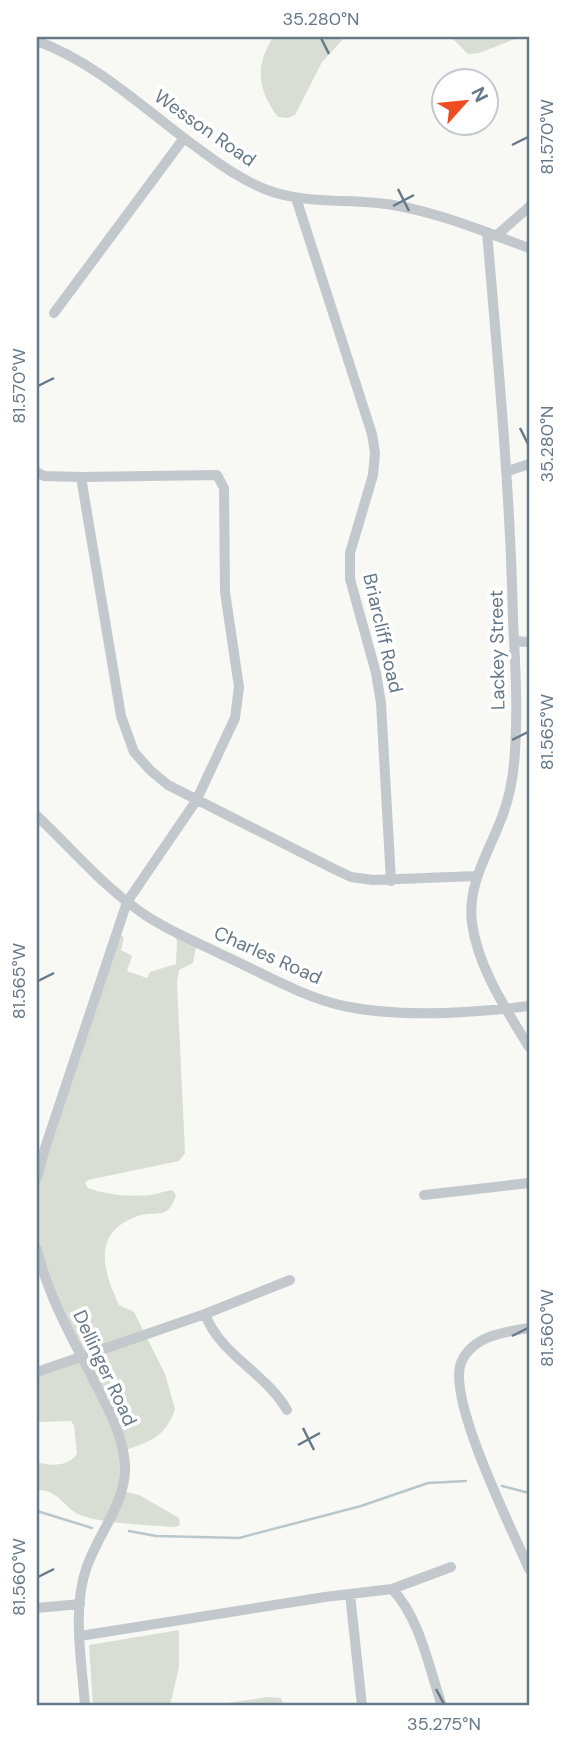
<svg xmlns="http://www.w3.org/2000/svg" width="566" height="1743" viewBox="0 0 566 1743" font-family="'DM Sans',sans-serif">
<rect width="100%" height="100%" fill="#f8f8f5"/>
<path fill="#d8ded4" d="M273 37H345L322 62 295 115 288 118 278 117C257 89 255 66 273 37Z
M451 37H520L479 53 468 54Z
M115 934 124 937 121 950 132 956 127 971 147 978 150 972 176 964 177 941 175 937 197 942 193 963 179 970 177 982 185 1153 179 1161 88 1180 85 1183 88 1188C106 1195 131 1197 150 1195 157 1194 165 1191 172 1190L176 1195C168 1221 157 1210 138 1216 91 1232 103 1271 119 1305L134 1312 165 1374 175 1409C165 1438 150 1441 123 1451L121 1491 139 1495 179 1518 180 1525 175 1527C152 1525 90 1524 73 1511 61 1501 54 1489 37 1490V1462C50 1466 68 1467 77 1454L74 1426 71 1421 37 1422V1372L82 1357 37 1249V1178Z
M179 1630V1667L170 1706H93L89 1645Z
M268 1697 281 1698 284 1706H207Z"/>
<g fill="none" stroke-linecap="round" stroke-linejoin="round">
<path stroke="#b9c7ca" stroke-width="2.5" d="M502 1486 529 1493
M37 1511 92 1528
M129 1531 156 1536 239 1538 361 1506 428 1483 466 1481"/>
<path stroke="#c3c8cc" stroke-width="10" d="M37 41C100 64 149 114 203 152 223 167 244 181 267 190 308 205 351 198 393 205 440 213 485 232 529 248
M296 198 372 434 375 453 373 475 350 553V579L376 673 381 703 391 881
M487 232C498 361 510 489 513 618 515 662 518 706 515 750 514 773 510 796 502 817 489 852 467 884 472 923 478 968 506 1009 529 1047
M496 236 529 207
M54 313 184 138
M508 471 529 464
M37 472 44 476 81 477 217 475 224 488 225 592 239 687 235 718 196 801 127 902 45 1148 37 1178
M81 477 121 716 134 752 150 770 168 785 334 869 351 877 373 880 477 876
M514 641 529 642
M37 816C70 847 100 883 138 910 164 929 197 942 227 957 264 974 303 997 344 1006 400 1018 473 1013 529 1006
M424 1195 529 1183
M37 1249C48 1297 74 1341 96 1385 109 1410 123 1436 125 1465 127 1502 97 1535 86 1569 72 1611 82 1663 85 1706
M205 1314C220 1355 266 1373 287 1410
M529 1328C504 1332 472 1336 461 1363 447 1400 512 1529 529 1569
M37 1372 205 1314 290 1280
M392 1589C420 1618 429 1668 442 1706
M350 1594 362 1706
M37 1608 80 1604
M80 1636 325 1597 392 1589 451 1567"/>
</g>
<path fill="none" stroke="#667988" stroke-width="2.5" d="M321 38 329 54M512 145 528 137M398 189 409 211M393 206 414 195M38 386 54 378M520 428 528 444M512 740 528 732M38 981 54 973M512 1336 528 1328M303 1428 314 1450M298 1445 320 1433M38 1577 54 1569M436 1689 444 1704"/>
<g text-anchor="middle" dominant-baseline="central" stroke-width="7" stroke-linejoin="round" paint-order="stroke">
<g font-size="19" fill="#667988" stroke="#fff">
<text transform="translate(205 128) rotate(35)">Wesson Road</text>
<text transform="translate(383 633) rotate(77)">Briarcliff Road</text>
<text transform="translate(497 650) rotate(-91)">Lackey Street</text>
<text transform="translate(268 955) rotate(24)">Charles Road</text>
<text transform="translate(105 1368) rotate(65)">Dellinger Road</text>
</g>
</g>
<rect width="566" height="1743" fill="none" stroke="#ffffff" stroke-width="77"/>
<g transform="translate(465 102) rotate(63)"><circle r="33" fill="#ffffff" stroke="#c2c9cf" stroke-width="2"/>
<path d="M0-5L12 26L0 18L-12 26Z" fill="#ec4d21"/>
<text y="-10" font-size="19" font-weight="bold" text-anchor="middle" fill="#667988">N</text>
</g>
<rect x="38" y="38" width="490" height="1666" fill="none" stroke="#667988" stroke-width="2.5"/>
<g font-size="18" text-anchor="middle" fill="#667988">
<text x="321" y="25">35.280°N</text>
<text transform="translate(547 137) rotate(-90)" y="6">81.570°W</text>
<text transform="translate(19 386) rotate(-90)" y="6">81.570°W</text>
<text transform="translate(547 444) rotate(-90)" y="6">35.280°N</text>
<text transform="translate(547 732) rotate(-90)" y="6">81.565°W</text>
<text transform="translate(19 981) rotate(-90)" y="6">81.565°W</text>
<text transform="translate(547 1328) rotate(-90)" y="6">81.560°W</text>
<text transform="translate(19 1577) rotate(-90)" y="6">81.560°W</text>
<text x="444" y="1730">35.275°N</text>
</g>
</svg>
